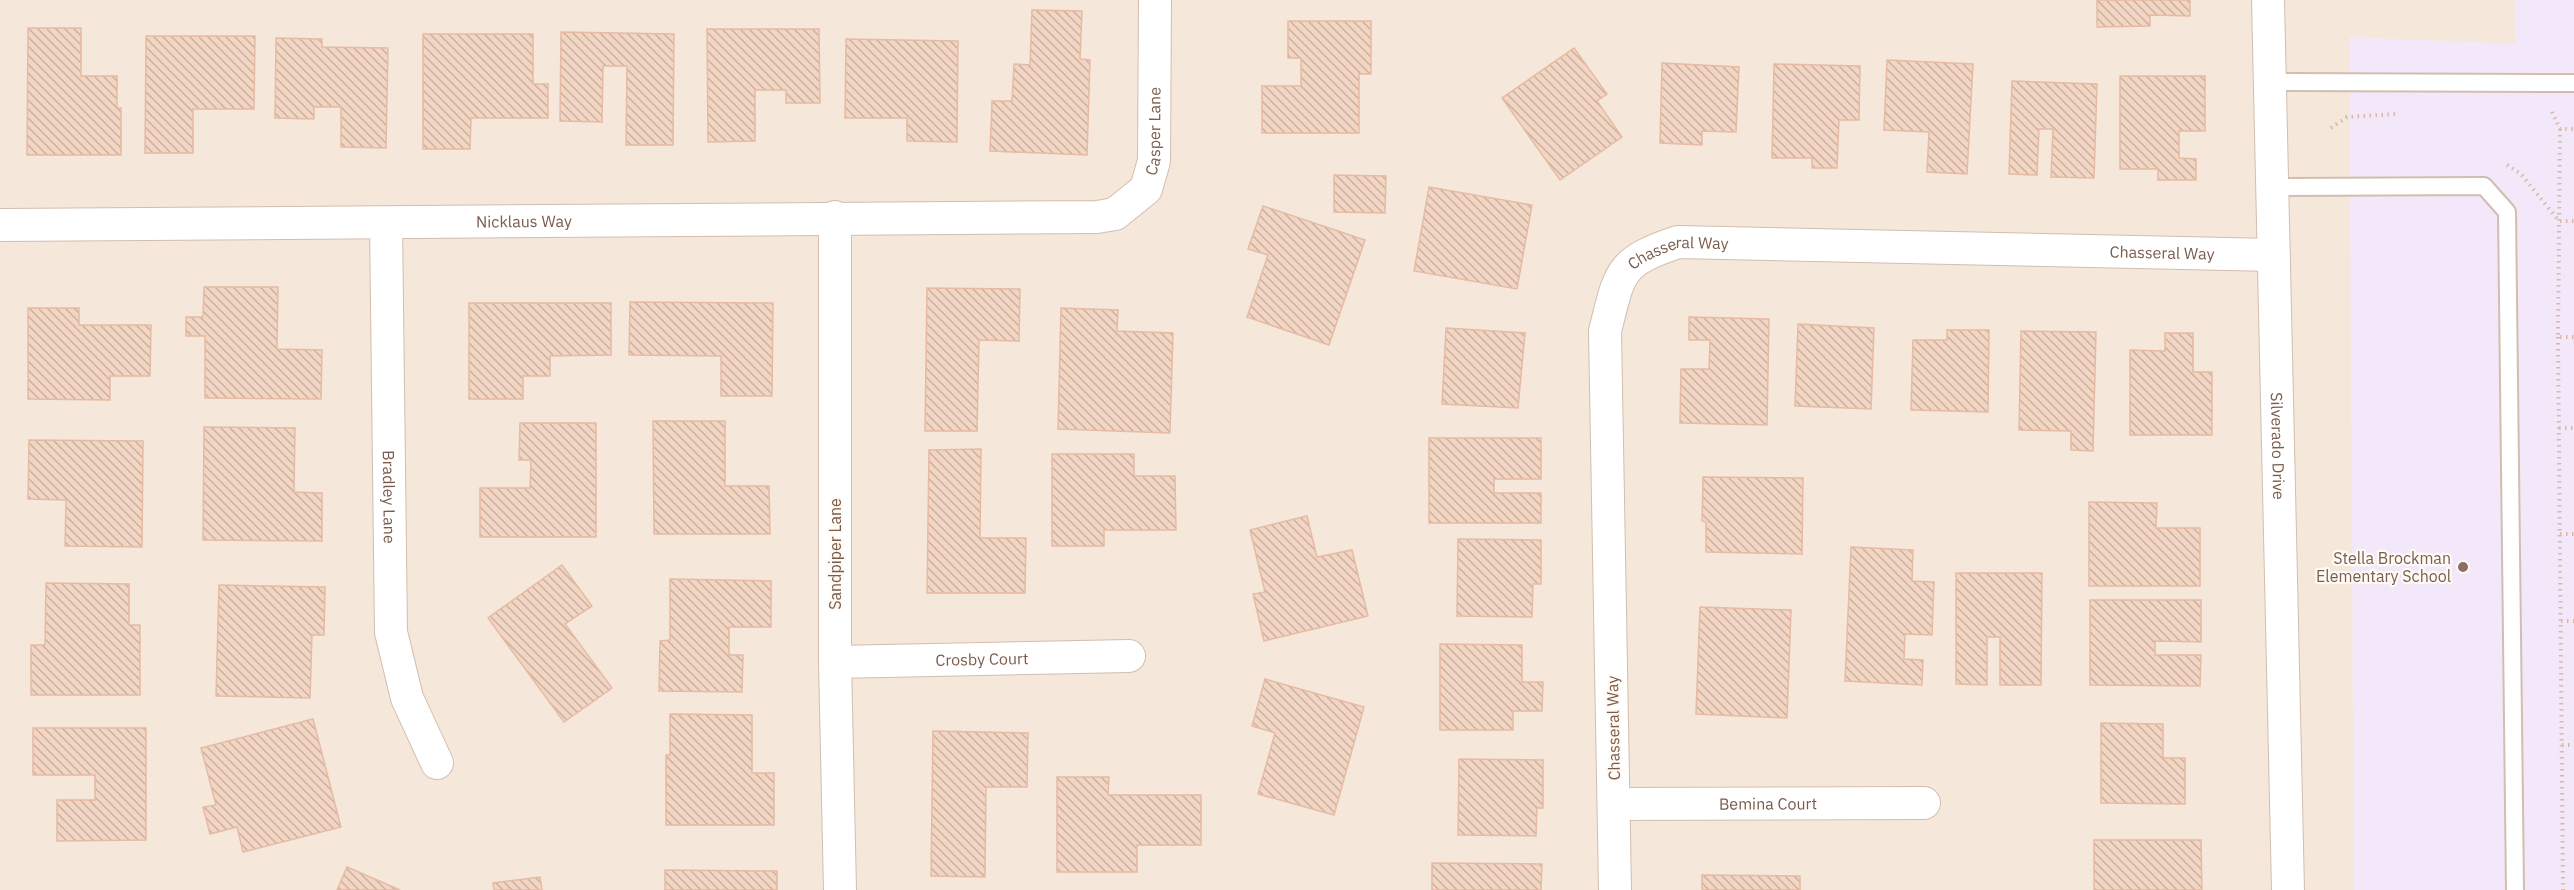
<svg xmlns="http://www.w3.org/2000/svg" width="2574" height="890" viewBox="0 0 2574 890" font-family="'IBM Plex Sans',sans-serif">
<defs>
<pattern id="building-back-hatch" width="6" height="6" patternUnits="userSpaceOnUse" patternTransform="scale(1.5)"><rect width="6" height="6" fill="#f3d5c3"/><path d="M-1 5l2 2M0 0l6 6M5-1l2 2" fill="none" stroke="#cab0a1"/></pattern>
</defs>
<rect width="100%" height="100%" fill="#fdf6ec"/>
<path fill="#f5e8da" d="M0 0H2574V890H0Z"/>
<path fill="#f3e8fa" d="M2515 0H2574V890H2354L2349 37 2515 44Z"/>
<path fill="url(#building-back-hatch)" stroke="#e6bba3" stroke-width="1.5" d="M2097 0H2190V16L2150 15V26L2097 27Z
M1032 10 1082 11 1080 59 1090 60 1087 155 990 151 992 101H1012L1014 64 1030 65Z
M1288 21H1371V74H1359V133H1262V86H1301V58H1288Z
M28 28H81V76H117V108H121V155H27Z
M707 29H819L820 103H786V90H755V141L708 142Z
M561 32 674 34 673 145H626L627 66H603L602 122 560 121Z
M423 34H533V84H548V118H471L470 149H423Z
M146 36H255L254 109H193V153H145Z
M276 38 322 39V47L388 48 386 148 341 147V107H314V119L275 118Z
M846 39 958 41 957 142 907 141V118H845Z
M1574 48 1607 94 1597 101 1622 137 1560 180 1502 98Z
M1887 60 1973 64 1967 174 1927 172 1929 132 1884 130Z
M1662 63 1739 67 1736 132 1702 131V145L1660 143Z
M1774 64 1860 66 1859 120H1839L1837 168H1812V158H1772Z
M2120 76H2205V131H2179V158L2196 159V180H2158V169H2120Z
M2012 81 2097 84 2094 178 2051 177 2053 129H2039L2037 175 2009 174Z
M1334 175 1386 176 1385 213 1334 212Z
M1429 187 1532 205 1517 289 1414 271Z
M1263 206 1365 240 1329 345 1247 317 1268 255 1248 249Z
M204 287H278L277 349 322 350 321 399 205 398V336H186V317H203Z
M927 288 1020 289 1019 341 979 340 977 431H925Z
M630 302 773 303 772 396H721V356L629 355Z
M469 303H611V355L550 356V376H523V399H469Z
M28 308H79V325H151L150 376H110V400L28 399Z
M1061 308 1118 310 1117 331 1173 333 1170 433 1058 429Z
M1689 317 1769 319 1767 425 1680 423 1681 369H1709L1710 340H1689Z
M1798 324 1874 328 1871 409 1795 406Z
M1446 328 1525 333 1518 408 1442 404Z
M1947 330H1989L1988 412 1911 410 1913 340H1947Z
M2021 331 2096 332 2093 451 2071 450V431L2019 430Z
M2165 333H2193V372H2212V435H2130V350L2165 351Z
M653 421H725V486H769L770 534H654Z
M520 423H596V537H480V488H530L531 460H519Z
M204 427 295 428 294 492 322 493V541L203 540Z
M1429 438H1541V479H1494V493H1541V523H1429Z
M29 440 143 441 142 547 65 546 66 500 28 499Z
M981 449 980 538H1026L1025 593H927L929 450Z
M1052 454H1134V476H1175L1176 530H1104V546H1052Z
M1703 477 1803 478 1802 554 1706 552V522L1702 521Z
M2089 502 2157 503 2156 528H2200V586H2089Z
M1307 516 1317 557 1352 550 1368 616 1264 641 1253 594 1265 592 1250 530Z
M1458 539 1541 540V584H1533L1532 617 1457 616Z
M1851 547 1913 550 1912 581 1934 582 1932 635 1905 634 1904 659 1923 660 1922 685 1845 681Z
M562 565 592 606 565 624 612 688 564 722 488 618Z
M1956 573H2042L2041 685H2000V637H1987V685L1956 684Z
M670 579 771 581V627H729V655H743L742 692 659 691 660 641 670 640Z
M46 583 129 584V625H140V695H31V645H45Z
M219 585 325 587 324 635H312L310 698 216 696Z
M2090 600H2201V642L2155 641V655H2201L2200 686 2090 685Z
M1700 607 1791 610 1787 718 1696 714Z
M1440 644 1522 645V682H1543L1542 711H1513V730H1440Z
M1265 679 1364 707 1334 815 1258 794 1275 733 1252 726Z
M670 714 752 715V773H774V825H666V755H670Z
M313 719 341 827 243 852 237 827 210 834 203 807 216 805 201 748Z
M2101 723 2163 724V758H2185V804L2101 803Z
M33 728H146V840L57 841V800H95V775H33Z
M933 731 1028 733 1027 787H986L985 877 931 876Z
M1459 759 1543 760V808H1537L1536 836 1458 835Z
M1057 777H1109L1108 795H1201V845H1137V872H1057Z
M2094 840H2201L2202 890H2094Z
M1432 863 1542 864 1541 890H1432Z
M347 867 400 890H337Z
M665 870 777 871V890H665Z
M1702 875 1800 876V890H1702Z
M540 877 542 890H494L493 883Z"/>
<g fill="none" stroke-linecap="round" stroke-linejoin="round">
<g stroke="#d1beb0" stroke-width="20">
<path id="service" d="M2270 82 2574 83
M2272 187 2484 186 2507 212 2515 890"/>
</g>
<g stroke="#d1beb0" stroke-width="34">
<g id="minor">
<path id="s1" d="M2268 0 2288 890"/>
<path d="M835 217V662L840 890"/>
<path id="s2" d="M386 223 391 632 407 698 437 763"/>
<path id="s3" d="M0 225 1097 217 1115 214 1146 189 1154 161 1155 0"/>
<path id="s4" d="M835 662 1129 656"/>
<path id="s5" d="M1614 804 1924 803"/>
<path id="s6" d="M1615 890 1605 331C1620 272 1618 262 1678 242L2274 255"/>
</g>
</g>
<path stroke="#d9b8a5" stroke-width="4" stroke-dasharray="1.5 4.5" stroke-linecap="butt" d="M2552 112 2560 129H2574
M2331 128 2347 117 2396 114
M2560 129 2558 337H2574
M2507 165 2521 174 2559 221H2574
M2558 337 2563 890
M2559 428H2574
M2560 534H2574
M2561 621H2574
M2562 745H2574"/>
<use href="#service" stroke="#fff" stroke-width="16"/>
<use href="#minor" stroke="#fff" stroke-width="32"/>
</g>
<circle fill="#8d6e63" stroke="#fffaf3" stroke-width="2" cx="2463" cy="567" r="6"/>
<g text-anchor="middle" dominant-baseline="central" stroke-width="4.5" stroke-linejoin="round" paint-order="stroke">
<g font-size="16" fill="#7a5c4d" stroke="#fffaf3">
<text stroke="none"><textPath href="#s3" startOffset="1214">Casper Lane</textPath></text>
<text stroke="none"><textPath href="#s3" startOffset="524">Nicklaus Way</textPath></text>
<text stroke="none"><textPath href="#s6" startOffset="1168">Chasseral Way</textPath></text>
<text stroke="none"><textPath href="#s6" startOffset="682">Chasseral Way</textPath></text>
<text stroke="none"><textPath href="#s1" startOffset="446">Silverado Drive</textPath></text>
<text stroke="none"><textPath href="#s2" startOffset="274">Bradley Lane</textPath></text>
<text transform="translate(835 554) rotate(-90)">Sandpiper Lane</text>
<text stroke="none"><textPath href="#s4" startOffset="147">Crosby Court</textPath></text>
<text transform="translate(1613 728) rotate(-91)">Chasseral Way</text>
<text stroke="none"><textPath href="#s5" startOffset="154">Bemina Court</textPath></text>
</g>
<g font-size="16" fill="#785e54" stroke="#fffaf3" text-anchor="end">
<text x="2451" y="558">Stella Brockman<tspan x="2451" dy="18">Elementary School</tspan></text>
</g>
</g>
</svg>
